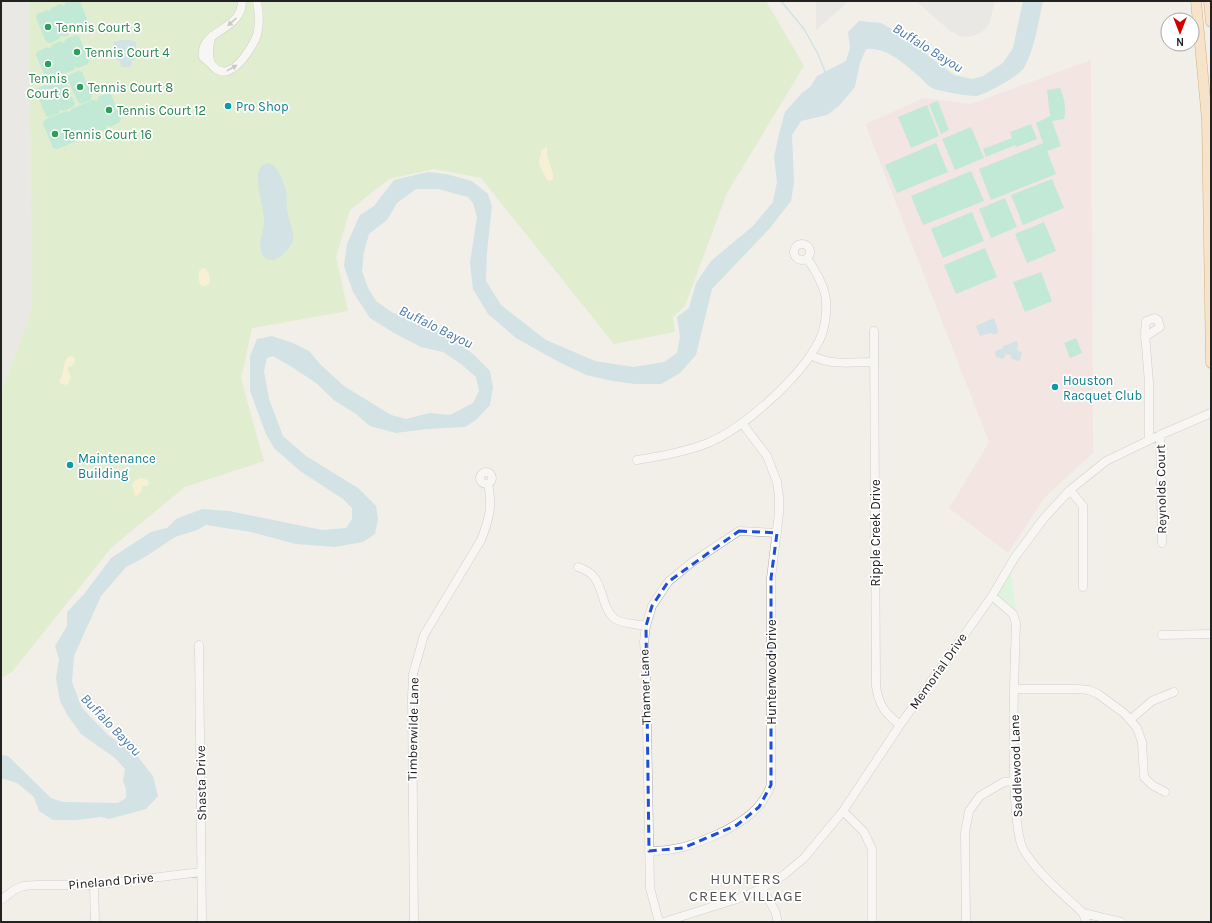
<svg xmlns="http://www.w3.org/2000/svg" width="1212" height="923" viewBox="0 0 1212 923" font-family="Karla,sans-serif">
<rect width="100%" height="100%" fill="#f2efe9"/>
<path fill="#e0dfdf" d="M1 1H29L32 310 1 392Z
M816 1H849L816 30Z
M916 1H995L989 24 982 32 971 37 960 36 950 31Z"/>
<path fill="#f2dad9" d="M1091 60 1093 453 1045 497 1008 553 949 508 989 442 865 124 924 98 971 104Z"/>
<path fill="#cdebb0" d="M29 1H766L804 66 727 193 685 306 673 317 675 332 614 344 481 178 434 169 389 179 350 210 336 257 348 311 252 328 241 379 264 461 185 487 111 548 12 672 1 678V392L32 310Z"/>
<path fill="#fff1ba" d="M546 147 547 148V155L553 174V179L550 181 547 180 539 164V160L542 150Z
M202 268 206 269 209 274 210 283 205 286H201L199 281V271Z
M70 356 74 357 75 361 72 366 67 368 71 377 68 384 64 385 60 383V379C66 372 61 361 70 356Z
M140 478 148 480 149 484 147 486H142V491L137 496 135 495 132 485 134 481Z"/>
<path fill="#c8facc" d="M1011 572 1016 610 997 594Z"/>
<path fill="#88e0be" d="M68 1H80L88 22 87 27 78 31 74 30 73 33 64 37 60 36 59 39 50 43 46 42 36 18 37 14 47 10 50 11 51 8 61 4 64 6 66 2Z
M75 35 79 36 89 61 88 64 78 68 75 67 74 70 64 74 61 73 59 76 50 80 46 79 36 55 37 52 47 47 50 49 52 45 61 41 64 43 66 39Z
M78 71 82 72 92 96 91 100 81 104 78 102 67 78 69 75Z
M61 78 64 79 75 104 73 107 64 111 60 110 59 113 49 117 46 116 36 92 37 88 47 84 50 86 52 82Z
M1060 88C1064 98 1067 109 1064 119L1052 121 1061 146 1047 151 1056 174 991 200 979 169 1043 143 1036 123 1050 116 1047 90Z
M108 93 111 94 121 119 120 122 110 127 107 125 106 129 83 138 80 136 79 140 57 149 53 148 43 124 44 120 66 111 70 112 71 109 93 100 97 101 98 97Z
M938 101 949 130 941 134 929 104Z
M927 105 939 136 911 148 898 117Z
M1031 124 1037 139 1016 147 1015 145 986 157 983 149 1012 138 1010 132Z
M971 127 984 158 955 170 942 139Z
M936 143 948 172 897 193 885 165Z
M971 171 984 201 923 225 911 196Z
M1052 179 1064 208 1023 225 1011 195Z
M1005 198 1017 227 991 238 979 209Z
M972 212 984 241 943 258 931 229Z
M1044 222 1056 251 1027 263 1015 234Z
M985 248 997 277 956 294 944 265Z
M1041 272 1052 301 1025 312 1013 282Z
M1076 338 1082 353 1070 358 1064 343Z"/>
<path fill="#aad3df" d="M1023 1H1043C1038 23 1035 48 1024 68 1019 76 986 94 977 96 971 97 938 91 932 88 928 86 924 81 921 78 905 65 888 47 866 49L860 63 855 87 839 106 827 115 801 121 792 135 794 183 791 201 770 228 712 289 696 355 680 373 661 384H635L613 381 586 375 557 361 516 338 488 314 473 289 470 263 477 217 473 203 468 197 438 189H416L397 203 387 220 369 234 364 252 362 271 368 288 376 301 393 313 420 321 446 334 473 354 490 371 493 387 490 405 477 419 465 427 427 429 396 433 370 426 356 414 335 401 316 383 292 367 273 356 267 358 264 371 269 399 283 436 306 456 358 488 376 506 378 519 375 534 363 542 335 547 296 544 251 532 206 525 197 530 175 537 145 557 126 567 101 596 74 656 72 682 82 708 108 735 138 757 153 776 158 796 146 809 109 819 101 817 76 820H53L39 811 34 797 17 783 1 778V755L8 756 51 798 62 802 118 803 126 798V789L123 781 125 769 115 758 81 734 68 716 60 701 56 678 59 659 55 646 67 626V612L85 593 111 558 151 532 167 528 176 519 202 509 229 511 322 530 346 528 352 519V508L343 499 300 471 274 448 266 434 250 391V356L257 339 272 336 293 343 309 351 321 365 344 386 391 415 406 419 430 413 450 415 473 403 479 391 476 377 461 364 443 352 421 347 394 333 370 318 353 292 344 266 347 244 360 215 374 206 394 180 428 172 446 174 472 181 488 194 492 206 487 252 486 281 501 305 546 340 595 361 633 367 664 362 677 353 680 337 677 317 689 308 696 283 711 261 753 226 773 202 777 182 774 157 779 134 785 112 802 93 810 87 817 76 846 61 850 48 848 32 859 21 881 23 900 34 954 75 972 79 983 76 1003 63 1013 48Z
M121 40H130L136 42V48L130 51 135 53 136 59 132 61 131 67H121L120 61 116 60V53L121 51 114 49V42Z
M268 163C278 165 283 181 286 190 287 197 286 206 288 214 289 223 295 232 293 241 291 248 279 260 272 260 267 260 264 258 262 254 257 242 264 233 264 222 264 207 256 186 258 173 259 168 263 164 268 163Z
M994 318 998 330 997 334H993L991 333 980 336 976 326Z
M1015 341H1017L1018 346 1017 347V350L1022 353 1020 360 1017 361 1011 358V355L1006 354 1003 359 996 357 995 353 997 350 1002 349 1003 346 1010 344Z"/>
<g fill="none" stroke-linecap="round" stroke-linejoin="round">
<path stroke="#aad3df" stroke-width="1.5" d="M781 1 804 29 818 54 826 74"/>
<g stroke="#a9a9a9" stroke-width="9">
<path id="minor" d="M212 36C209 42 209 48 209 54 209 60 211 65 215 68 231 83 253 47 257 35 260 24 259 12 257 1
M211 64 203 57C199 29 242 32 242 1
M794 252a8 8 0 1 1 16 0a8 8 0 1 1-16 0Z
M874 331 876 686C879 706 885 713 900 725
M1145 337 1160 327 1158 320 1155 318 1146 321 1145 333 1149 383V440
M811 355C830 366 852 362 873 362
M1160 435 1162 543
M637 460C661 456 685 452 708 443 744 428 801 377 819 341 825 330 827 312 826 300 824 284 815 271 807 258
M480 478a6 6 0 1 1 12 0a6 6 0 1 1-12 0Z
M1070 490 1083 506V587
M578 567C584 569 590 572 594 577 604 589 602 609 615 619 623 624 637 624 646 626
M992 596 1013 614 1016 624C1014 682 1012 740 1015 798 1016 812 1017 837 1023 849 1038 874 1062 893 1083 913L1086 922
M1162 635 1211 634
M199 645 202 922
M1014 689H1077L1089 690 1098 694 1124 713 1137 728 1142 742 1144 777 1152 785 1165 792
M1131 719 1152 701 1174 692
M843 811 864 832 872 849V922
M649 851C677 851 693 845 718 834 741 823 762 810 771 785V578L779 513V496L777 482 767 456 742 423
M94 885 95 922
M762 888 775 911 778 922
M1 900 14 890 23 886 36 885H94L201 872
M1083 913 1121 922
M414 922 412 698 413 674 424 635 481 540C489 520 493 506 488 484
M659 922 650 888 646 668 644 642 646 626 652 606 668 582 691 563 739 531 777 533
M664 922 740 898 762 888 785 874 804 858 843 811 900 725 992 596 1015 557 1045 517 1070 490 1106 461 1160 435 1211 413
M966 922 965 833 969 811 980 796 1004 782 1014 781"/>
</g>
<g stroke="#a06b00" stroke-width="11">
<path id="major" d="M1196 1 1207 120 1211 363
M1209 1 1211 22"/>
</g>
<use href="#minor" stroke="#fff" stroke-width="8"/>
<use href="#major" stroke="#fcd6a4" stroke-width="10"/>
</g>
<defs><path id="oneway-solid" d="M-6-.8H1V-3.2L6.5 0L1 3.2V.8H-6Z"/></defs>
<g fill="#9c9c9c">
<use href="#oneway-solid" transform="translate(232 22) rotate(138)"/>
<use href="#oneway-solid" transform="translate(232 68) rotate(-29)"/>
</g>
<path d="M0 0H1212V923H0ZM739 531 777 533 771 578V785L759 807 737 825 683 848 649 851 646 626 652 606 668 582Z" fill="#f2efe9" fill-opacity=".55" fill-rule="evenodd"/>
<path fill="none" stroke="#1d4ed8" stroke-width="3" stroke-dasharray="8 5" stroke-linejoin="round" d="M739 531 777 533 771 578V785L759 807 737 825 683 848 649 851 646 626 652 606 668 582Z"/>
<g fill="#2e9e5b" stroke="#fff" stroke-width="1.5">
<circle cx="48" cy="27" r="4"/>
<circle cx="77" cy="52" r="4"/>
<circle cx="48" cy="64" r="4"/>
<circle cx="80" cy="87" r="4"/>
<circle cx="109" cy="110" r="4"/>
<circle cx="55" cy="134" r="4"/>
</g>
<g fill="#0f9aa8" stroke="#fff" stroke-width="1.5">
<circle cx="228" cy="106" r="4"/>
<circle cx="1055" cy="387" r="4"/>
<circle cx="70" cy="465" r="4"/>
</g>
<g text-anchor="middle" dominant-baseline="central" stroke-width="3.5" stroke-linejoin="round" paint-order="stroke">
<g font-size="13" fill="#27864d" stroke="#fff" text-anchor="start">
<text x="56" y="27">Tennis Court 3</text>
<text x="85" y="52">Tennis Court 4</text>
<text x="48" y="78" text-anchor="middle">Tennis<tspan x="48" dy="15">Court 6</tspan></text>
<text x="88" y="87">Tennis Court 8</text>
<text x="117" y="110">Tennis Court 12</text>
<text x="63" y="134">Tennis Court 16</text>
</g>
<g font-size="13" fill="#0d838f" stroke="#fff" text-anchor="start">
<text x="236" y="106">Pro Shop</text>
<text x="1063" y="380">Houston<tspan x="1063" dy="15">Racquet Club</tspan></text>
<text x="78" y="458">Maintenance<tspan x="78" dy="15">Building</tspan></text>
</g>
<g font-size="13" fill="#222" stroke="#fff">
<text transform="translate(1161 489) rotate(-91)">Reynolds Court</text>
<text transform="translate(875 533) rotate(-90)">Ripple Creek Drive</text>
<text transform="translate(938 671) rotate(-55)">Memorial Drive</text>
<text transform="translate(771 672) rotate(-90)">Hunterwood Drive</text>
<text transform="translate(645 687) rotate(-92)">Thamer Lane</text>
<text transform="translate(413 729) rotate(-89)">Timberwilde Lane</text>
<text transform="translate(1016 766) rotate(-92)">Saddlewood Lane</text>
<text transform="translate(201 783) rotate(-91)">Shasta Drive</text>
<text transform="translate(111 881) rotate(-5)">Pineland Drive</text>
</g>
<g font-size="14" font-style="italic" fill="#4a7aab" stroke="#fff">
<text transform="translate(928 48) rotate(32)">Buffalo Bayou</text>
<text transform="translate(436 327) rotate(26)">Buffalo Bayou</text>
<text transform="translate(111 725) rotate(46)">Buffalo Bayou</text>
</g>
<g font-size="15" letter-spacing="1" fill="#555" stroke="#fff">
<text x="746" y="879">HUNTERS<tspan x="746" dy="17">CREEK VILLAGE</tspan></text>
</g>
</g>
<rect width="1212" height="923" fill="none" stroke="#222222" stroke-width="4"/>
<g transform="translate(1180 32) rotate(180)"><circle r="19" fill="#ffffff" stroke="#a7a7a7"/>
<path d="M0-3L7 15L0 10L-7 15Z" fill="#d40000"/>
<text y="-6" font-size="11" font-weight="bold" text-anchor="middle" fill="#222222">N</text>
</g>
</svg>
